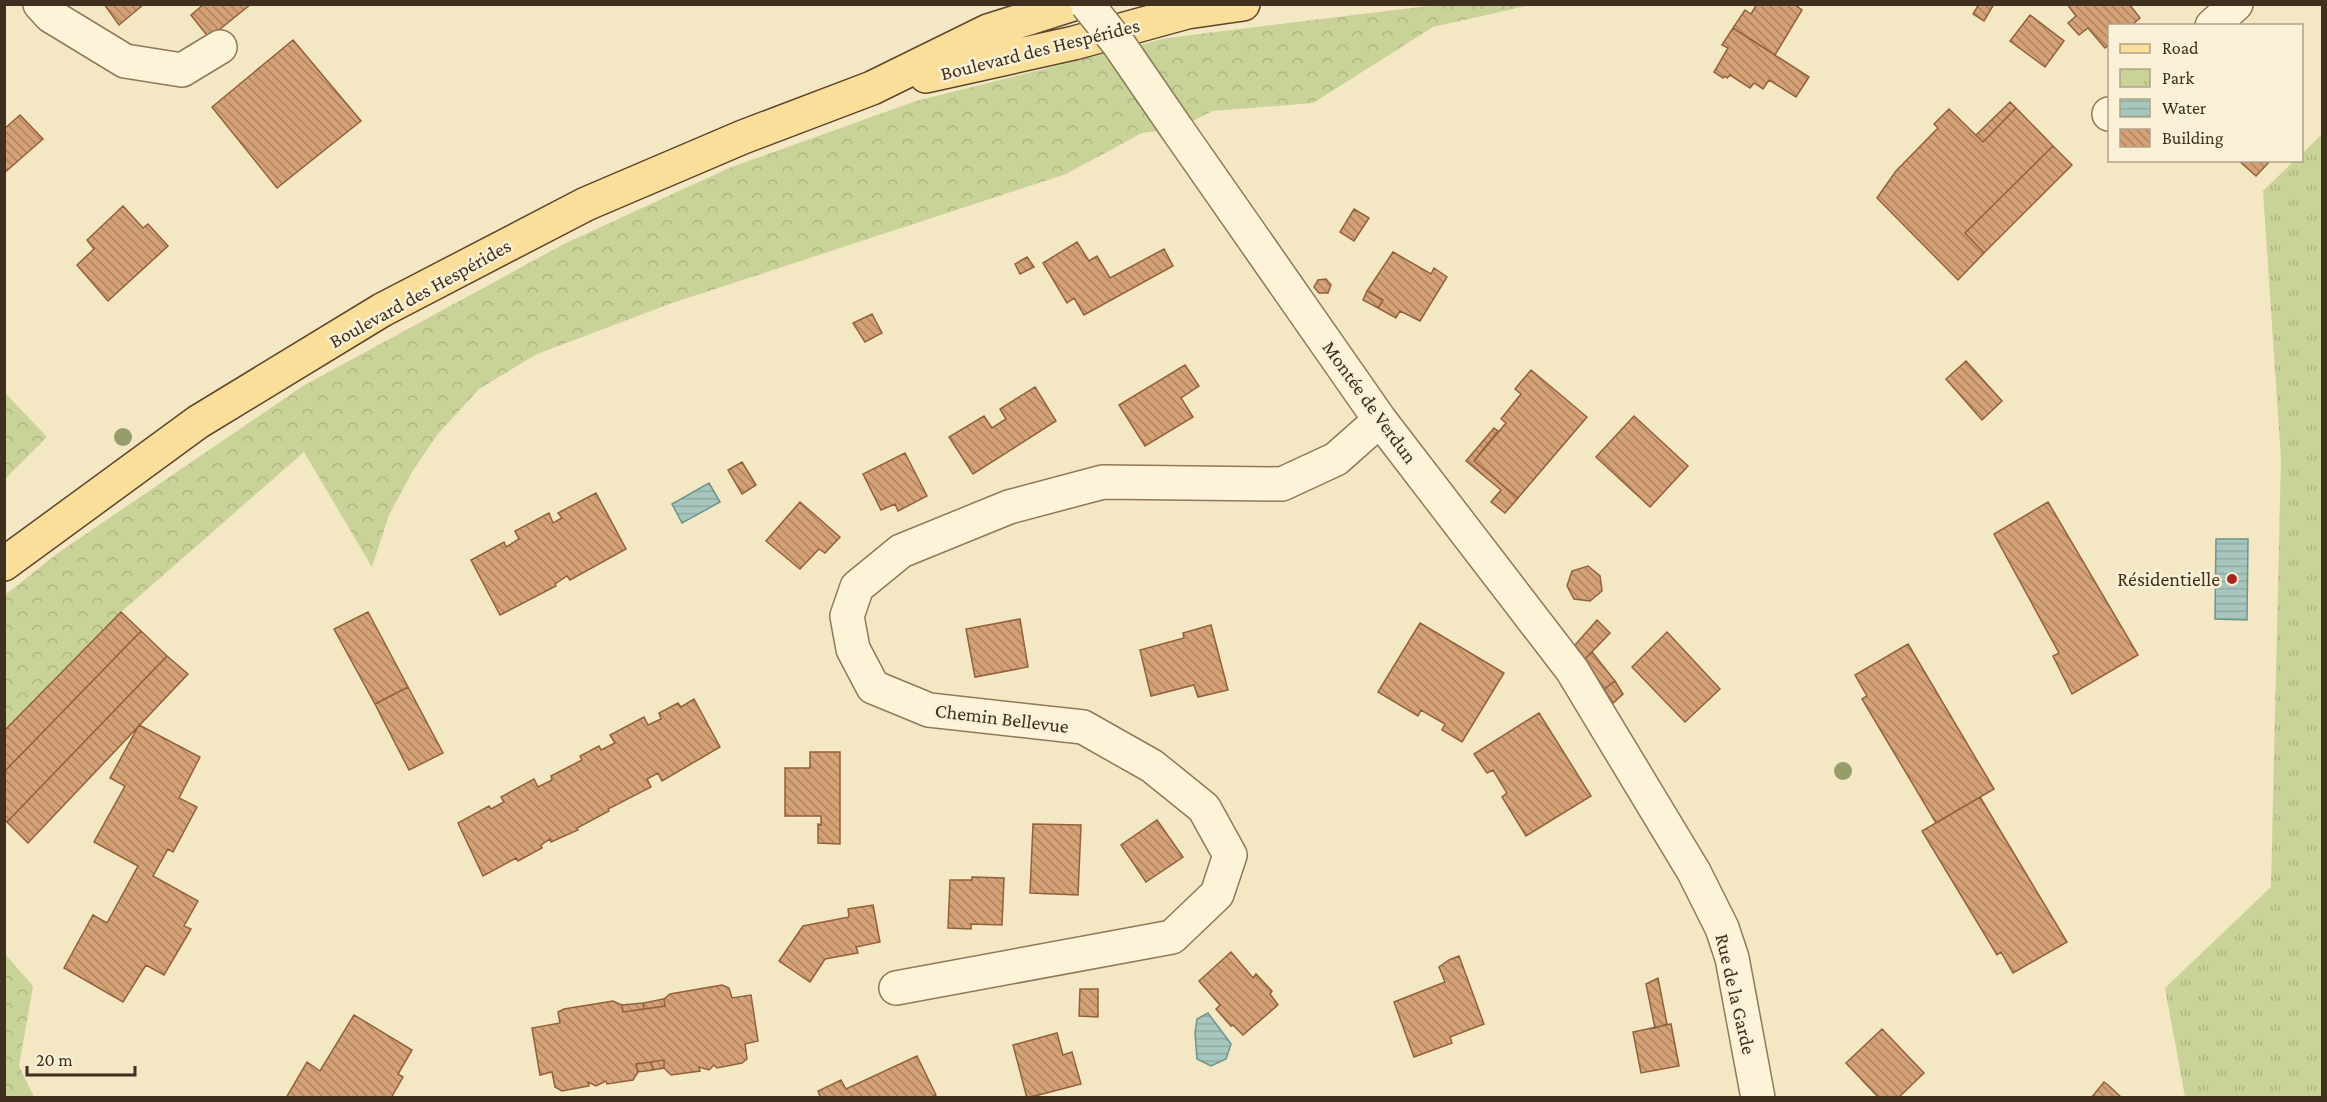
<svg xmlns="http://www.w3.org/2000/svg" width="2327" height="1102" viewBox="0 0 2327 1102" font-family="'Crimson Pro',serif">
<defs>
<pattern id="forest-crowns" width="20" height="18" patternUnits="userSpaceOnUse" patternTransform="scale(1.5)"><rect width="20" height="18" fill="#c9d397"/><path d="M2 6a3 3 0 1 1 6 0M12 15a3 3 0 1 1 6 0" fill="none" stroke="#aeb582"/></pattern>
<pattern id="park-tufts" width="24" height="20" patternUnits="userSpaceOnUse" patternTransform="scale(1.5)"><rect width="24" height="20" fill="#c9d397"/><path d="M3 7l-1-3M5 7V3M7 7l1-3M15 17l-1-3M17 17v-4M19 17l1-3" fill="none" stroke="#aeb582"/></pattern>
<pattern id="water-rules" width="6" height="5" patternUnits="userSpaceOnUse" patternTransform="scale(1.5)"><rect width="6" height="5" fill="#a7c6be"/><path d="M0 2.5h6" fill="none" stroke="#91aaa3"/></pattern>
<pattern id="building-back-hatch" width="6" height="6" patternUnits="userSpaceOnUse" patternTransform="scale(1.5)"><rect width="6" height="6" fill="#d5a176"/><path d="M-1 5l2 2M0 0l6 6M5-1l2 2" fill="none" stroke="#ae8460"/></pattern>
</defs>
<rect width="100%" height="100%" fill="#f3e7c4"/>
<path fill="url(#forest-crowns)" d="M1436 5H1530L1433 27 1313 103 1212 111 1177 129 1142 133 1066 174 672 303 537 354 479 389 437 435 412 472 389 515 372 567 304 452 121 612 5 731V595L58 553 303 386 564 244 729 168 916 101 1167 38Z
M5 393 47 437 5 479Z
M5 954 33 986 19 1066 34 1097H5Z"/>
<path fill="url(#park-tufts)" d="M2322 134V1097H2185L2165 988 2271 887 2281 459 2263 191 2294 161 2302 160V154Z"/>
<path fill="url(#water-rules)" stroke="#6c958d" stroke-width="1.5" d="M709 483 720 502 682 523 672 504Z
M2216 539H2248L2247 620 2215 619Z
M1208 1013 1231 1044 1226 1059 1211 1066 1197 1059 1195 1033 1197 1019Z"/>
<path fill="url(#building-back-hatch)" stroke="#92613b" stroke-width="1.5" d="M104 4H144L119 25Z
M204 4H251L209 38 191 15Z
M1757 4H1794L1802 10 1775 55 1733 28 1745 10 1751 14Z
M1979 4H1994L1984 21 1973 14Z
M2067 4H2129L2140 18 2131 26H2110V44L2105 48 2088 28 2079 35 2068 23 2076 16Z
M2030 15 2064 41 2045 67 2010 41Z
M1733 28 1809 77 1796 97 1769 80 1763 89 1754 83 1750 88 1730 75 1727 78 1725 76 1723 78 1714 72 1728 48 1722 45Z
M293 40 361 121 277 188 212 107Z
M2010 102 2016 108 1983 142 1976 135Z
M2016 108 2053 146 1965 233 1984 253 1958 280 1877 198 1896 171 1938 128 1934 124 1949 109 1983 142Z
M20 115 43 139 4 173V129Z
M2053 146 2072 165 1984 253 1965 233Z
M2238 160H2271L2256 176Z
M123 206 143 228 148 224 168 246 108 301 77 265 94 249 87 240Z
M1354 209 1369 218 1354 241 1340 232Z
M1077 242 1089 261 1097 256 1110 278 1164 249 1173 266 1084 315 1074 298 1067 303 1043 263Z
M1393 252 1431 274 1434 268 1447 277 1420 321 1400 311 1396 318 1378 308 1383 300 1367 291Z
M1027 257 1034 267 1020 274 1015 264Z
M1326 279 1331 285 1328 293H1319L1314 287 1318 280Z
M1367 291 1383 300 1378 308 1363 300Z
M872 314 882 333 865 342 853 323Z
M1966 361 2002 401 1982 420 1946 379Z
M1185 365 1199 386 1181 398 1193 417 1145 446 1119 405Z
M1531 370 1587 417 1518 498 1474 461 1506 423 1501 419 1521 394 1515 389Z
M1035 387 1056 421 973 474 949 437 984 416 992 428 1006 419 1000 409Z
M1634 416 1688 466 1650 507 1596 457Z
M1494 428 1498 431 1474 461 1518 498 1505 513 1491 502 1501 490 1466 461Z
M905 453 927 496 898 511 895 504 881 510 863 474Z
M742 462 756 485 742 494 728 470Z
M596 493 626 549 570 580 567 576 555 584 556 586 500 615 471 560 504 542 506 547 519 539 515 531 549 513 553 523 562 518 558 513Z
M800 502 840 537 825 553 819 549 800 569 766 541Z
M2048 502 2138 655 2072 694 2053 656 2059 653 1994 534Z
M1588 566 1600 576 1602 591 1590 601 1574 599 1567 586 1572 571Z
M121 612 141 631 4 772V731Z
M368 612 408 687 375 704 334 629Z
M1020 619 1028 667 975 677 966 629Z
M1597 620 1610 633 1585 659 1575 645Z
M1420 623 1504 673 1462 742 1442 730 1445 724 1421 710 1418 716 1378 692Z
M1211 625 1228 690 1198 697 1194 685 1151 696 1140 650 1184 638 1183 633Z
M141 631 167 656 7 822 4 819V772Z
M1667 632 1720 689 1685 722 1632 667Z
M1908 644 1994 789 1936 823 1862 699 1867 696 1855 675Z
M1592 652 1615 681 1604 689 1585 659Z
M167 656 188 674 28 843 7 822Z
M1615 681 1623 694 1613 703 1604 689Z
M408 687 443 753 409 770 375 704Z
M694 699 720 747 662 781 658 773 647 779 651 787 608 809 609 811 577 828 578 830 551 842 550 839 541 845 542 848 518 861 516 858 483 876 458 823 489 806 491 809 504 802 501 797 534 779 538 787 552 780 551 776 582 760 580 756 599 746 601 750 615 743 610 735 644 717 648 725 661 719 659 713 678 703 681 707Z
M1539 713 1591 796 1526 836 1502 797 1507 793 1493 770 1487 773 1474 754Z
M139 725 200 757 179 798 197 807 173 852 168 849 153 876 198 901 184 926 191 929 164 975 146 965 123 1002 64 968 93 915 107 923 138 866 94 842 125 786 110 778Z
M810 752H840V844L818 843V824L821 825V816H785V768H810Z
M1980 797 2067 942 2013 973 2001 952 1997 955 1922 831Z
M1157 820 1183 857 1146 882 1121 845Z
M1033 824 1081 825 1078 895 1030 893Z
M972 877 1004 878 1002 925 971 924V929L948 928 950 880H972Z
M873 905 880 942 856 947 858 953 825 959 810 982 779 961 803 926 849 917 848 909Z
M1231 952 1253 978 1256 974 1272 991 1270 994 1278 1005 1243 1035 1233 1025 1231 1026 1216 1009 1220 1005 1199 981Z
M1459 956 1484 1024 1450 1037 1452 1043 1414 1057 1394 1002 1445 982 1439 967 1449 960Z
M1658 978 1667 1024 1655 1028 1646 984Z
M722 985 729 988 732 998 751 995 758 1041 745 1044 747 1059 742 1063 717 1068 714 1065 709 1070 699 1067 700 1071 671 1075 664 1068V1060L636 1064 638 1072 633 1080 607 1084 606 1081 596 1086 588 1082 589 1086 562 1091 555 1087 552 1072 540 1075 532 1028 560 1023 558 1012 564 1009 613 1001 622 1005 623 1012 665 1006 664 999 670 994Z
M1080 989H1098V1017L1079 1016Z
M664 999 665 1006 644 1009 643 1003Z
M643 1003 644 1009 623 1012 622 1005Z
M354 1015 412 1050 398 1074 403 1077 391 1098H286L307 1062 320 1071Z
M1671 1024 1679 1066 1641 1073 1633 1032Z
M1882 1029 1924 1073 1898 1098H1879L1846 1063Z
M1057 1033 1063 1055 1072 1052 1081 1084 1027 1098 1013 1045Z
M917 1056 936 1095 930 1098H821L818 1091 841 1080 846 1089Z
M664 1060V1068L653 1070 651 1062Z
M651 1062 653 1070 638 1072 636 1064Z
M2104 1082 2108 1085 2122 1098H2091Z"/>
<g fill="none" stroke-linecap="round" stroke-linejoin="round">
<g stroke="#907858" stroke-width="36">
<path id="minor" d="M40 4 51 16 125 61 182 70 220 47
M2212 26 2236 4
M2109 114H2110
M1177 129 1380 420 1572 670 1694 872 1722 928 1732 958 1758 1098
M896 988 1172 937 1217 894 1230 855 1204 808 1152 766 1083 727 929 710 873 687 853 649 847 616 857 587 901 551 1009 507 1103 482 1282 484 1336 459 1380 420"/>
</g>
<g stroke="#5e452d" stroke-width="36">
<path id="major" d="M926 76 1074 43 1187 12 1243 4
M4 564 198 422 382 310 586 204 743 137 872 88 988 31 1073 4"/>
</g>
<use href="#minor" stroke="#fcf3d9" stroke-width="33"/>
<use href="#major" stroke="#f9df99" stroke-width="33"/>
<g stroke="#907858" stroke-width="36" stroke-linecap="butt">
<path id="minor-bridge" d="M1087 4 1118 43 1177 129"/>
</g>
<use href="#minor-bridge" stroke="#fcf3d9" stroke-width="33"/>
</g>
<g fill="#979c6b">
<circle cx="123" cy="437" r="9"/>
<circle cx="1843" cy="771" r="9"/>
</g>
<circle fill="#a62521" stroke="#f9f0d5" stroke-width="2" cx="2232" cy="579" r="6"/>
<g text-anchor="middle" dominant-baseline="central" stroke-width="5" stroke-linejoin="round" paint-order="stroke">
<g font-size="20" fill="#3f2f1e" stroke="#f9f0d5">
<text transform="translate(1040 49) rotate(-14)">Boulevard des Hespérides</text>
<text transform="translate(420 293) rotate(-29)">Boulevard des Hespérides</text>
<text transform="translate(1370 402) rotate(54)">Montée de Verdun</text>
<text transform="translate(1002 718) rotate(7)">Chemin Bellevue</text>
<text transform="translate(1736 994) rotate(77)">Rue de la Garde</text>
</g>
<g font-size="20" fill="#3f2f1e" stroke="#f9f0d5" text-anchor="end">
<text x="2220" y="579">Résidentielle</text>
</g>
</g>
<rect width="2327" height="1102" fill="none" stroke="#3f2f1e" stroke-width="12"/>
<rect x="2108" y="24" width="195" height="138" fill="#f9f0d5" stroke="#afa38c" stroke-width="1.5"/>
<rect x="2120" y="44" width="30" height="9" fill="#f9df99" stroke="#afa38c" stroke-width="1.5"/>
<text x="2162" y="54" font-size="18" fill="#3f2f1e">Road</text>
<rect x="2120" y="69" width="30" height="18" fill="url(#park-tufts)" stroke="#afa38c" stroke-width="1.5"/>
<text x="2162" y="84" font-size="18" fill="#3f2f1e">Park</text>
<rect x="2120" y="99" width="30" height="18" fill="url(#water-rules)" stroke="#afa38c" stroke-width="1.5"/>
<text x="2162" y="114" font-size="18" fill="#3f2f1e">Water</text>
<rect x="2120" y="129" width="30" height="18" fill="url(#building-back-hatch)" stroke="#afa38c" stroke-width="1.5"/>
<text x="2162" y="144" font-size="18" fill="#3f2f1e">Building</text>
<path d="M27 1066v9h108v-9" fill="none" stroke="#3f2f1e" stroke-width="3"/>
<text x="36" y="1066" font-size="18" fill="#3f2f1e" stroke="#f9f0d5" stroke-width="4.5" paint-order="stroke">20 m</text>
</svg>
